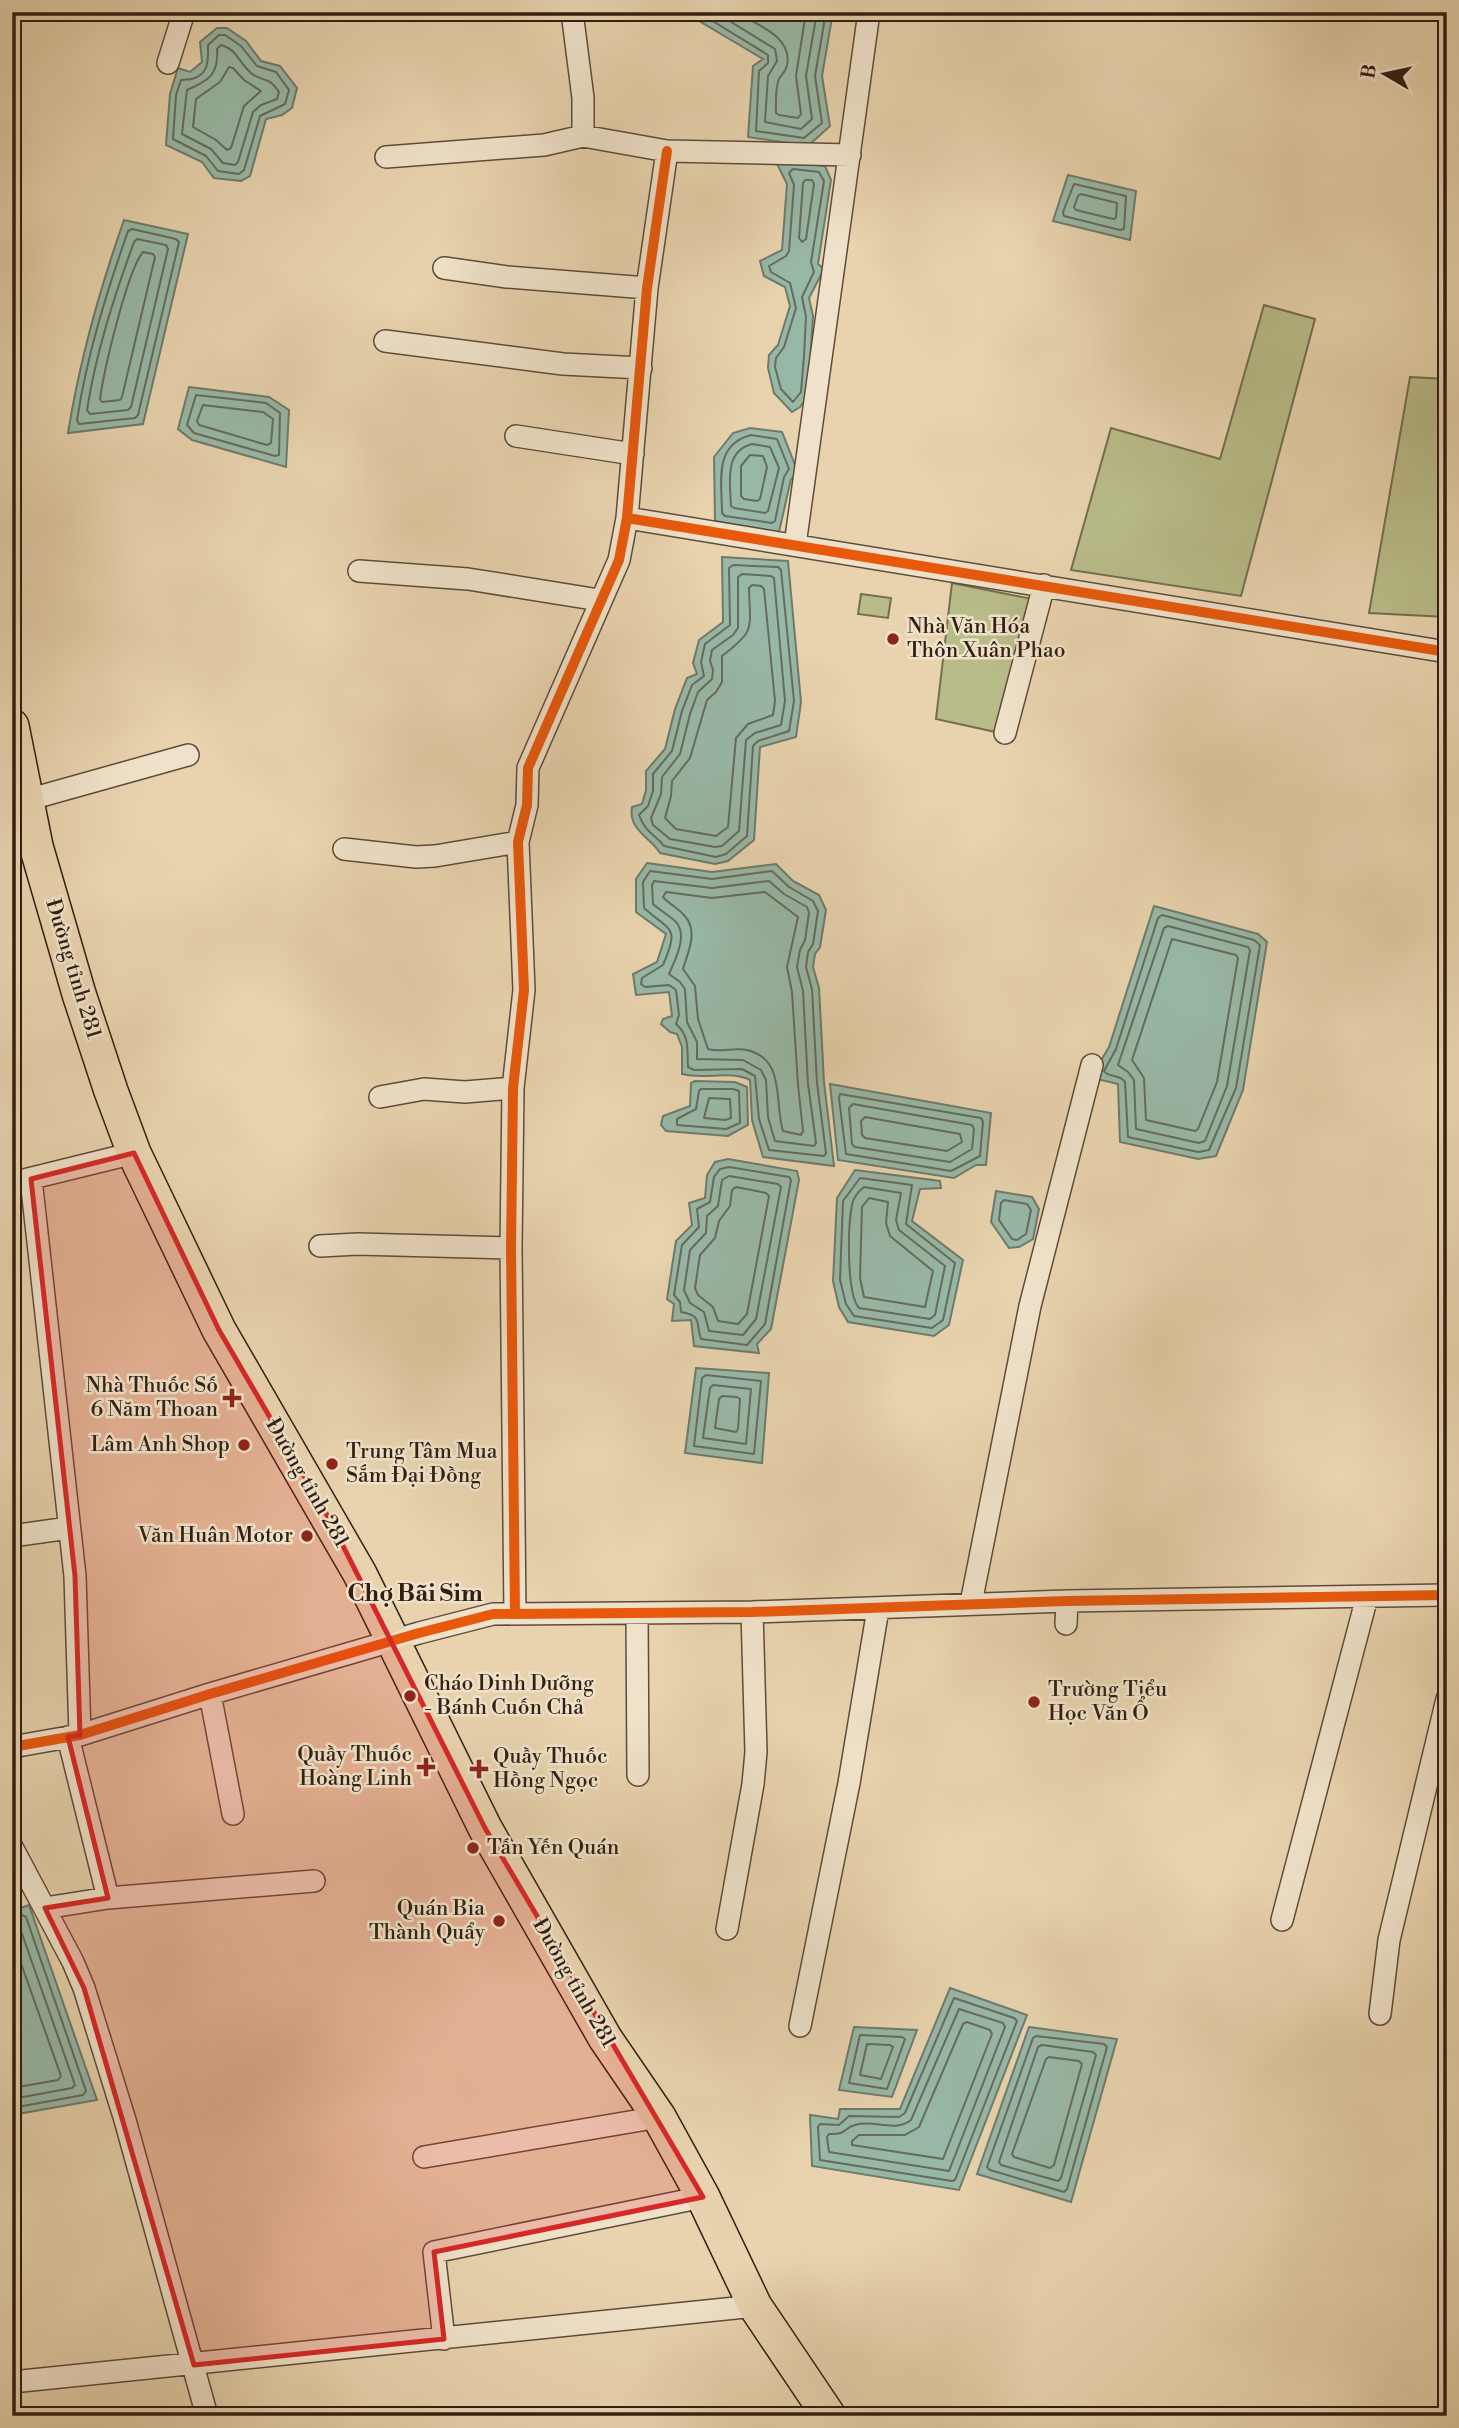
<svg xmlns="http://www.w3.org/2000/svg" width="1459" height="2428" viewBox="0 0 1459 2428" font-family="'Libre Bodoni',serif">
<rect width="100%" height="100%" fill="#e8d3ae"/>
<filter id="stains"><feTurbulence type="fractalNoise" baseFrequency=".00286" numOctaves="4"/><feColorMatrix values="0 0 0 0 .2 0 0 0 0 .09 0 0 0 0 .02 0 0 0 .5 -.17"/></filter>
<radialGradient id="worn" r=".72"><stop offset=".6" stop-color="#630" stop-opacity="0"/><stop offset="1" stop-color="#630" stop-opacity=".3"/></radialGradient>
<path fill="#b8bc89" stroke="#746e4e" stroke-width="2" d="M1264 305 1315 319 1241 596 1071 570 1111 428 1220 459Z
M1410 377 1447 379V617L1369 613Z
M952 583 1037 600 1000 733 936 719Z
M861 594 891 598 888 618 858 614Z"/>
<path fill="#98b8a7" stroke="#6e7b6c" stroke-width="2" d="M684 12H833L822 76 830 126 808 146 748 137 753 66 763 59Z
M217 28H227L246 41 261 61 280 66 297 88 292 108 282 115 266 119 250 176 241 181 214 178 202 162 166 145 170 94 178 68 190 72 202 62 200 42Z
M775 160 825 166 831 180 818 264 824 269 809 298 813 316 808 395 800 407 792 412 774 393 768 368 769 355 778 345 790 306 785 287 764 276 760 261 782 250 787 184Z
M1068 175 1136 191 1130 240 1053 221Z
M124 220 188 234 143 424 68 433C80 358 99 291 124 220Z
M189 387 269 397 289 410 286 467 192 440 178 429Z
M750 428 782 432 799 475 791 479 779 532 715 521 714 457 733 433Z
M722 557 788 561 801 702 796 737 760 747 754 840 728 861 715 864 660 853C650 837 628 830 632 807L642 804 646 790V771L665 749 675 709 687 678 697 674 693 663 699 640 723 622Z
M647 863 712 872 776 864 793 881 819 895 826 910 820 947 815 954 813 967 819 988 824 1082 834 1166 763 1157 752 1120 750 1080C730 1070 704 1080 682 1074V1047L677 1034 670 1032 661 1024 663 1019 672 1016 669 992 636 995 633 974 657 962 666 934 636 912V879Z
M1154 906 1258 934 1267 942 1243 1090 1216 1156 1198 1159 1120 1142 1118 1084 1097 1079 1096 1069 1109 1047Z
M695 1081 735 1082 747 1087 748 1125 728 1136 666 1131 661 1125 663 1116 690 1106 691 1083Z
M830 1084 991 1113 986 1165H976L954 1178 838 1160Z
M728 1159 797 1171 799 1180 771 1329 757 1344 759 1353 694 1346 691 1320 672 1321 674 1304 667 1299 676 1241 692 1225 689 1203 705 1198 707 1175 715 1162Z
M855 1170 940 1181 941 1188 920 1189 912 1221 963 1260 949 1325 934 1336 848 1322 839 1307 833 1281 837 1198Z
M996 1191 1032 1197 1039 1209 1033 1239 1019 1247 1009 1248 991 1222Z
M696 1368 769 1373 762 1463 685 1453Z
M29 1905 97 2100 12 2115V1911Z
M950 1988 1027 2015 959 2190 812 2166 810 2115 838 2119 840 2109H900Z
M854 2027 917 2030 892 2097 839 2090Z
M1029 2027 1117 2039 1071 2202 977 2174Z"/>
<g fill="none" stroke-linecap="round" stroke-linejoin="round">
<path stroke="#646c5d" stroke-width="2" d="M698 12 768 55V63L759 71 756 131 804 138 822 123 815 76 826 12
M715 12 775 49 777 61 768 76 765 122 801 129 812 119 806 76 817 12
M736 12C755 24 793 36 787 65 786 71 782 74 779 79 775 87 776 103 776 113L779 115 798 118 801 114 796 76 806 12
M219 35H225L241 46 257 66 276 72 289 90 285 104 260 116 244 170 239 174 218 171 206 156 173 139 176 95 181 80C185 79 189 80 192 79 210 74 208 59 208 45Z
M221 45C237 49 239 63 251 73 263 83 268 75 279 92L277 99 261 105 253 112 238 162 235 165 223 163 211 149 182 134 187 90C208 81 219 75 217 49Z
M229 67 233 68 244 80 261 91 244 106 231 148 227 150 216 140 193 127 196 99 220 82Z
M793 169 819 172 824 181 811 262 814 272 802 297 806 317 804 356 801 392 793 402 781 389 775 367 776 358 784 347 796 308 790 283 771 272 769 266 786 256 789 251 794 185 789 173Z
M805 180H812L814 184 806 239 802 242 799 238 803 183Z
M1074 184 1126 196 1124 229 1120 230 1064 216 1063 212Z
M1081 194 1117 203 1116 218 1113 219 1076 210 1074 207 1078 196Z
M132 229 176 239 179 242 138 415 135 418 79 424 77 420C87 355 106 294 128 231Z
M137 239 166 245 168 249 131 407 128 410 90 414 87 410C96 352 114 297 134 242Z
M143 252 153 254 155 257 122 397 120 400 102 402 100 399C104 370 127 271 143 252Z
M196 395 266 403 280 413 279 455 275 456 194 433 187 425Z
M203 405 263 412 273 419 271 443 267 445 199 425 197 421Z
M751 435 777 439 789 469 784 477 775 521 772 523 725 516 722 513C722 482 713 445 751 435Z
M752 444 770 447 779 468 768 511 765 513 734 508 731 506C730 483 724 451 752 444Z
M750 455 763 456 767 467 760 499 757 501 744 499 741 496V466Z
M733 565 778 567 781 570 794 701 789 731 758 741 753 746 747 836 726 854 716 857 664 846C653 832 647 835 639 815L648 806 653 791V774L672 751 682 711 692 685 704 676 701 662 705 644 730 625 729 568Z
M742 574 771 576 774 578 785 701 781 725 755 733 746 740 739 831 722 846 715 847 670 839 653 825 651 818 661 794 662 777 680 754 690 714 698 692 712 679 713 670 710 661 712 650 733 635 738 628V577Z
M752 585 761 586 764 589 775 701 773 715 748 724 736 738 728 827 716 836 676 829 665 818 671 796 672 781 690 758 707 700 716 692 722 682V656C756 630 750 630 749 588Z
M650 871 712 879 772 871 789 887 813 901 818 911 813 944 808 952 806 967 812 989 817 1083 826 1153 824 1156 769 1150 759 1119 755 1076 742 1069 694 1070 688 1067C687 1050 690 1036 676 1024L679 1015 676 990 669 985 645 987 641 984 642 978 663 965C680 926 671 932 644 908L643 882Z
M654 881 712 888 769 881 784 894 807 907 809 913 805 940 800 950 797 967 803 991 808 1084 816 1143 814 1146 775 1141 768 1117 766 1080 761 1070 743 1060 697 1059V1042L687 1022 685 989 680 982 669 974C675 960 689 934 675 921 668 915 660 910 653 904L652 885Z
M765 892 798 917 787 967 792 992 798 1085 803 1131 801 1135 783 1131C774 1102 786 1059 747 1050 734 1047 720 1053 708 1049L698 1019 695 986 683 969C688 952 699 931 684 915 678 908 669 904 663 897L666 892 712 898Z
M1162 915 1254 940 1260 945 1236 1088 1209 1150 1198 1152 1128 1137 1125 1082C1120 1074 1109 1078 1104 1071L1116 1049 1158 918Z
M1168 926 1248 947 1250 950 1227 1086 1205 1141 1199 1143 1136 1129 1134 1080 1128 1072 1118 1065 1164 928Z
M1172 939 1236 955 1238 958 1217 1082 1198 1129 1195 1131 1146 1120 1144 1078 1132 1060Z
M701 1089H733L739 1091 740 1123 726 1129 677 1125V1119L696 1109 699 1091Z
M840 1094 981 1118 983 1122 980 1156 951 1171 846 1154 839 1098Z
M709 1098 730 1099 731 1118 725 1120 704 1118Z
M853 1104 972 1125 974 1129 972 1149 950 1162 855 1147 852 1144 849 1108Z
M865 1117 960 1134 962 1142 947 1151 865 1138 862 1135 861 1121Z
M729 1167 789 1177 791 1180 765 1324 747 1345 701 1339C695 1322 703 1316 681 1312L680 1302 674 1295 682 1245 699 1227 697 1209 710 1202 714 1177 720 1169Z
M729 1176 778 1184 781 1187 756 1319 743 1335 709 1331 704 1312 690 1303 684 1290 690 1250 706 1233 707 1216 718 1206 722 1180Z
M860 1178 912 1185 906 1224 955 1263 943 1320 932 1328 854 1316 846 1304 840 1280 843 1201Z
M736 1187 766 1193 769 1196 747 1314 738 1324 718 1321 713 1307 698 1295 695 1288 700 1255 715 1238 719 1221 730 1206 732 1190Z
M864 1187 901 1193 896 1220 899 1230 945 1266 935 1315 930 1319 859 1308C846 1293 848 1225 852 1205 853 1198 859 1191 864 1187Z
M869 1198 888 1202 886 1223 890 1236 933 1271 925 1307 864 1297 860 1278 862 1207Z
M1004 1200 1027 1204 1031 1210 1026 1234 1017 1240 1012 1239 999 1220 1001 1203Z
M706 1375 761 1381 754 1454 694 1446 702 1378Z
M713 1385 751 1389 746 1444 703 1438 710 1388Z
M722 1396 737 1397 740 1399 738 1429 736 1432 715 1428 719 1399Z
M12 1917 22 1915 26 1917 86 2091 83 2095 12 2108
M12 1926 20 1928 75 2085 72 2088 12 2099
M12 1938 61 2076 58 2080 12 2088
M954 1998 1014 2018 1017 2021 955 2180 952 2181 820 2160 818 2127 820 2124 839 2125 849 2116 899 2117 905 2113Z
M959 2009 1003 2023 1005 2027 949 2171 829 2152 827 2137 829 2134C847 2135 843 2128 855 2125 873 2119 895 2133 911 2120Z
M967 2022 990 2030 992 2034 943 2159 852 2145V2141L859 2135H905L919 2127 963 2024Z
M860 2035 902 2037 905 2039 887 2089 849 2083Z
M1036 2036 1104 2044 1107 2047 1067 2189 1064 2192 990 2170 987 2167 1033 2038Z
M867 2044 890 2045 893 2047 881 2079 860 2075Z
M1042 2045 1093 2052 1096 2055 1061 2178 1058 2181 1001 2165 999 2162 1038 2047Z
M1049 2057 1079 2061 1082 2064 1054 2165 1050 2168 1014 2157 1012 2154 1046 2059Z"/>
<g stroke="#5e4c3a" stroke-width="24">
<path id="minor" d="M572 12 583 98V136
M168 63 184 12
M386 157 544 145 583 136 667 151 850 155
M444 268 507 277 647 288
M385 341 563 364 641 368
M516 436 633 454
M627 518 1447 652
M795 545 869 12
M359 571 468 579 599 600
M1005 733 1044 585
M27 800 188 755
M344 849 416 857 435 856 518 842
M380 1097 424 1089 465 1092 513 1088
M31 1179 75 1576 80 1735
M12 1183 134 1153
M320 1246 358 1244 511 1248
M12 1536 69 1528
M971 1603 1030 1306 1092 1065
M637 1613 638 1775
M515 1614 511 1248 513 1088 524 990 518 842 527 805 528 768 619 560 627 518 647 288 667 151
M1066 1624 1067 1601
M210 1694 233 1814
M68 1737 108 1898
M12 1747 80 1735 210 1694 419 1633 493 1614 752 1612 1067 1601 1447 1595
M12 1847 73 1962 84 1988 125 2120 207 2416
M45 1908 108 1898 314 1881
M1282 1920 1367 1597
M727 1929 753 1784 756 1752 752 1612
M1380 2014 1389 1940 1447 1699
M800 2026 849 1783 878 1609
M424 2157 659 2117
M444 2339 434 2252 703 2197
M12 2382 755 2306"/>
</g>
<g stroke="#301f13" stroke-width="36">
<path id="primary" d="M12 726 36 846 79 994 111 1091 134 1153 219 1330 360 1574 485 1828 605 2038 659 2117 703 2197 755 2306 829 2416"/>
</g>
<use href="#minor" stroke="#f0e2ca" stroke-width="21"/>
<use href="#primary" stroke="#e8d3ae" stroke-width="33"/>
<g stroke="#f0e2ca" stroke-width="15">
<path id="cycleway" d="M627 518 1447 652
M515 1614 511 1248 513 1088 524 990 518 842 527 805 528 768 619 560 627 518 647 288 667 151
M12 1747 80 1735 210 1694 419 1633 493 1614 752 1612 1067 1601 1447 1595"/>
</g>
<use href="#cycleway" stroke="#e8590c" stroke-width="10"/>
</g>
<path fill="#d62828" fill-opacity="0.2" stroke="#d62828" stroke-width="5" stroke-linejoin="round" d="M134 1153 219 1330 331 1522 485 1828 703 2197 434 2252 444 2339 194 2365 84 1988 45 1908 108 1898 68 1737 80 1735 75 1576 31 1179Z"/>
<g fill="#8f2418" stroke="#f0e2ca" stroke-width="2.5">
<circle cx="893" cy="639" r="7"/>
<path d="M228.5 1387.5h7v7h7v7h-7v7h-7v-7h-7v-7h7z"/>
<circle cx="244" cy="1445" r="7"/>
<circle cx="332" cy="1464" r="7"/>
<circle cx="307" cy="1536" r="7"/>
<circle cx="410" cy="1696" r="7"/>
<circle cx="1034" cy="1702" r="7"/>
<path d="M422.5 1756.5h7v7h7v7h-7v7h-7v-7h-7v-7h7z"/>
<path d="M475.5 1758.5h7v7h7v7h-7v7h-7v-7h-7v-7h7z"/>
<circle cx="473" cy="1848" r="7"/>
<circle cx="499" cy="1921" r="7"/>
</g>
<g text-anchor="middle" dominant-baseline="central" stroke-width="5" stroke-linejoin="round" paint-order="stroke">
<g font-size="21" fill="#301f13" stroke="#f0e2ca" text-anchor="start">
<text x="907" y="627">Nhà Văn Hóa<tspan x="907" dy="24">Thôn Xuân Phao</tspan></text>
<text x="218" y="1386" text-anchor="end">Nhà Thuốc Số<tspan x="218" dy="24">6 Năm Thoan</tspan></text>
<text x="230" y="1445" text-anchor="end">Lâm Anh Shop</text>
<text x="346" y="1452">Trung Tâm Mua<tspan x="346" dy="24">Sắm Đại Đồng</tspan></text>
<text x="293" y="1536" text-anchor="end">Văn Huân Motor</text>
<text x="424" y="1684">Cháo Dinh Dưỡng<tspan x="424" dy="24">- Bánh Cuốn Chả</tspan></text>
<text x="1048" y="1690">Trường Tiểu<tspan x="1048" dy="24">Học Văn Ổ</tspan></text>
<text x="412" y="1755" text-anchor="end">Quầy Thuốc<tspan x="412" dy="24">Hoàng Linh</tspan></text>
<text x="493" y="1757">Quầy Thuốc<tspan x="493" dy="24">Hồng Ngọc</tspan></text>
<text x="487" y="1848">Tấn Yến Quán</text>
<text x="485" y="1909" text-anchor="end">Quán Bia<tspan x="485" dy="24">Thành Quẩy</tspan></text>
</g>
<g font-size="21" fill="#301f13" stroke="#f0e2ca">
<text transform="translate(73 969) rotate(73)">Đường tỉnh 281</text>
<text transform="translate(307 1483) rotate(60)">Đường tỉnh 281</text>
<text transform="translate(574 1983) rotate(60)">Đường tỉnh 281</text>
</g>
<g font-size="24" font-weight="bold" fill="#301f13" stroke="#f0e2ca">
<text x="415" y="1594">Chợ Bãi Sim</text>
</g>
</g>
<rect width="1459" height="2428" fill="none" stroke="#e8d3ae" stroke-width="42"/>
<rect x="14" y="14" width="1431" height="2400" fill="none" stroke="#301f13" stroke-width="3.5"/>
<rect x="21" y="21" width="1417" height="2386" fill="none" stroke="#301f13" stroke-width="2"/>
<g transform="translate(1385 74) rotate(279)" stroke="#f0e2ca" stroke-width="5" paint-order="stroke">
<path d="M0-5L12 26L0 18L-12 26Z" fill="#301f13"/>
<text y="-10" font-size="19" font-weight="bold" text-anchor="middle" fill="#301f13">B</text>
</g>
<rect width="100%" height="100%" filter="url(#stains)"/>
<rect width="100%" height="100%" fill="url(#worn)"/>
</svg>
